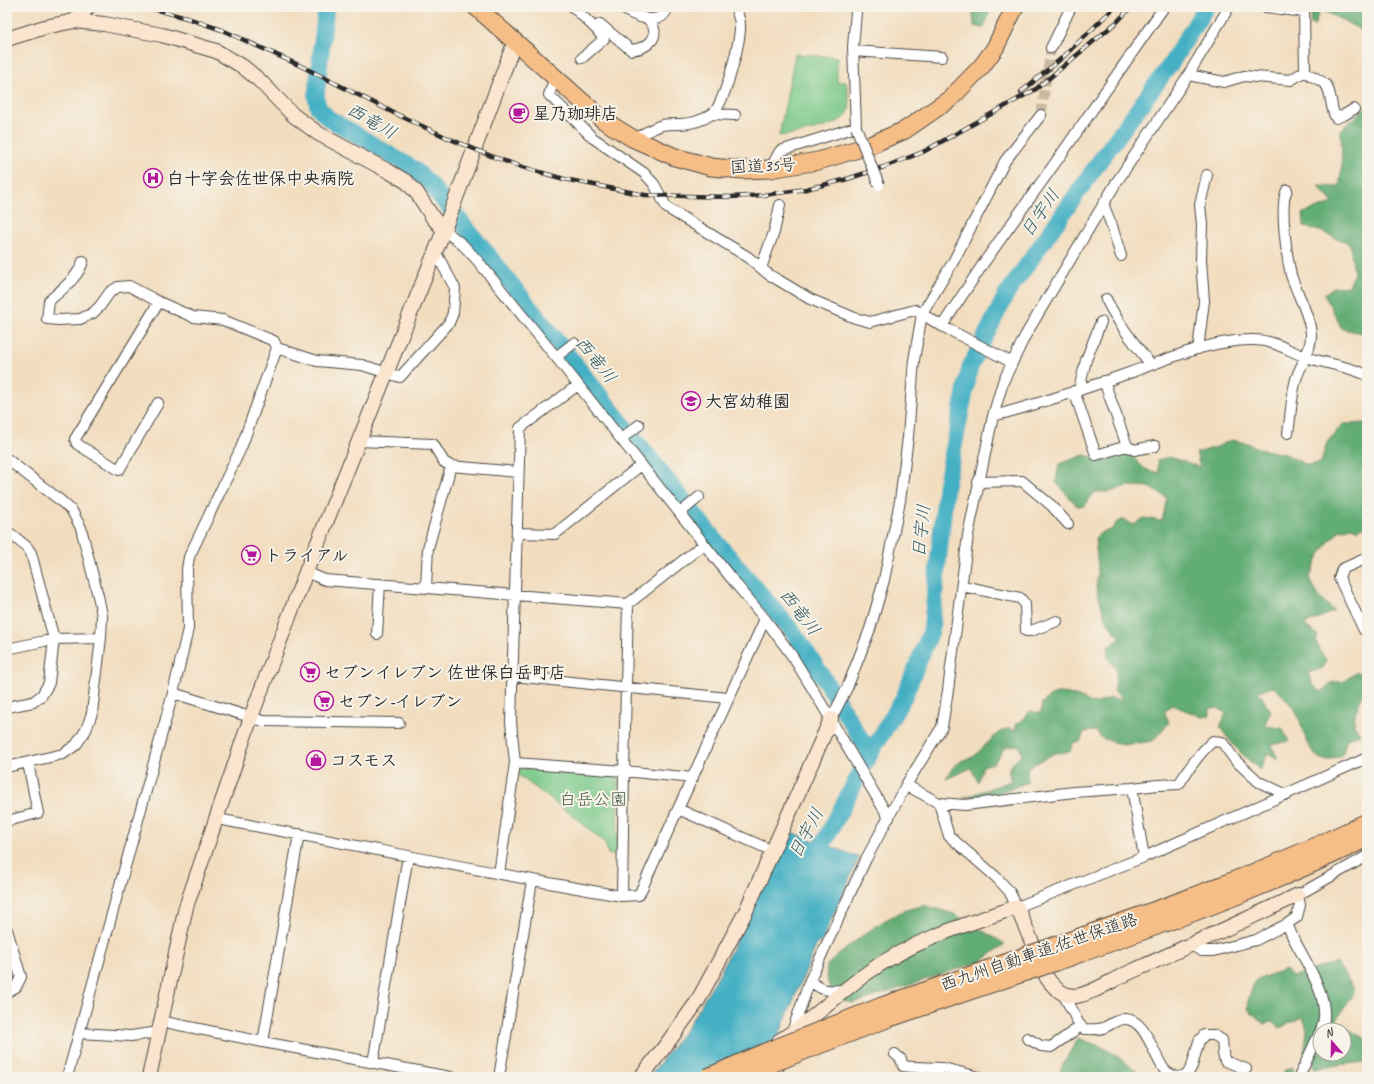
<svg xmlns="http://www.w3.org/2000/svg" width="1374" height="1084" viewBox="0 0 1374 1084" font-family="Caveat,'Klee One',sans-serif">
<rect width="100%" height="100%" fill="#f7f3e8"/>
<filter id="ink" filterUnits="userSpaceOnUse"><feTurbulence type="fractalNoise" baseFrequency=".025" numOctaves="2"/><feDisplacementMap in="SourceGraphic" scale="8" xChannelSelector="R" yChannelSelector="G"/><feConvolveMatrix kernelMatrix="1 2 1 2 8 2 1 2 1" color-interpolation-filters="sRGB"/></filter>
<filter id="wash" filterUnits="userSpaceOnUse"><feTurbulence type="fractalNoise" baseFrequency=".012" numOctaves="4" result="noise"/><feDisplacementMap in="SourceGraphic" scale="16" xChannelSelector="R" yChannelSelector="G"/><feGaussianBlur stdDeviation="0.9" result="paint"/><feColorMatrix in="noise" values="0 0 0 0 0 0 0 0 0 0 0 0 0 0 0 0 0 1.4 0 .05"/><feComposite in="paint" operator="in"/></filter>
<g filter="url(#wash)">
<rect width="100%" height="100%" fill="#f2ddbf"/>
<path fill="#79c888" stroke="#527a5a" d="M795 54 837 57V82H846C847 89 851 103 849 110 846 127 794 134 779 136Z
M519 768 618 775 617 856 608 854 605 843 577 819 517 774Z"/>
<path fill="#62ac74" stroke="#466c50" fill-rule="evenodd" d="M972 7H991L984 28 974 26Z
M1312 7H1338L1339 10 1355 7H1367V33L1320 9 1314 26 1310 23Z
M1367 106V334L1342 329 1324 294 1334 287 1349 286 1354 274 1350 244 1320 231 1304 227 1303 213 1333 203 1318 186 1339 187 1342 167 1341 130Z
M1367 423V517L1366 518 1367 525 1357 530 1352 527 1339 531 1328 543 1318 558 1309 579 1320 598 1334 611 1304 625 1318 635 1316 642 1326 661 1323 668 1308 673 1313 685 1321 692 1332 682H1343L1356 672 1367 674V691L1363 693 1355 715 1354 724 1360 734 1347 739 1342 755C1338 757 1332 759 1327 760 1310 762 1303 728 1298 716 1293 705 1283 696 1274 687L1258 691 1271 711 1264 726 1282 728 1289 741 1271 745 1278 759 1268 753 1260 770C1244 757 1231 744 1220 727L1226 713 1218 708H1210V716L1202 717 1172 705 1164 711 1169 722 1153 741 1123 745 1101 738 1096 731 1084 732 1080 742 1073 743 1070 752 1055 753 1027 768 1028 782 995 794 963 798 1011 781 1008 770 1014 762 1022 755 1019 745 1005 747 994 763 983 766 978 782 971 768 946 779 953 767 963 760 973 757 998 733 1009 728 1015 731 1016 725 1030 711 1041 713 1042 703C1045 701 1049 697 1053 695 1065 689 1083 699 1094 704L1111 698 1123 701 1114 690 1116 680V668L1108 658V647L1121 638 1113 630 1106 619 1096 588 1098 569 1095 538 1102 532 1111 530 1116 523 1124 519 1133 525 1144 518 1162 521 1167 498 1149 487 1127 486 1110 492H1095L1084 506H1077L1056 482 1059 464 1084 455 1105 460 1125 452 1131 455 1145 469 1159 473 1157 460 1170 457 1200 467 1196 453 1217 447 1231 440 1247 443 1260 449 1285 454 1307 465 1321 463 1327 442 1343 424Z
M924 905 954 914 1005 944 982 961 864 1000 852 1003 840 999 830 989 826 977 827 965C847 947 881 919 906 910 912 908 919 907 924 905Z
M1337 963 1355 990 1336 1022 1367 1040V1070L1364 1062 1314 1068 1313 1054 1304 1052 1307 1030 1303 1017 1280 1028 1273 1022 1264 1024 1248 1009 1249 997 1255 981 1269 975 1286 969 1291 977 1324 966ZM1320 1030H1344V1054H1320Z
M1078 1038 1107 1049 1146 1077H1061V1068Z
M1293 1067V1077H1281L1285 1070Z"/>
<path fill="#45b0c4" stroke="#386e78" d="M788 831 859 857 822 941 817 944 783 1025 767 1074 765 1077H649L687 1028 722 969Z"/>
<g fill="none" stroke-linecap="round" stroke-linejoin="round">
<path stroke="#45b0c4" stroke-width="17" d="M326 7 316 97 318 107 328 118 414 169 428 182 481 246 719 545 794 633 825 680 870 754
M813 863 870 754 904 697 931 631 946 486 970 367 1006 295 1099 162 1170 65 1206 7"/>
</g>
</g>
<g filter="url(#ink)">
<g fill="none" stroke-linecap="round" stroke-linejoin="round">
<path stroke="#cab9a1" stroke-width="10" stroke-dasharray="10 5" stroke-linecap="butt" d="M1041 115 1051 48"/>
<g stroke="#494641" stroke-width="12">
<path id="street" d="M573 7 596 29 600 24 631 50C650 48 663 35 648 19
M620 7C634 16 661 29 668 7
M1051 48 1071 7
M853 51 942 57
M582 58 604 39 596 29
M1305 71C1311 77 1320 79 1326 85 1332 92 1330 109 1336 118L1344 115 1354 109
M1188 75 1224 82 1244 76 1291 80 1305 71 1304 12 1265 7
M555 77 549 95 593 138 644 173 654 184 667 208 748 257 768 274 810 299 855 318 870 322 915 310 942 326 985 261 1063 152 1164 7
M713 114 735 115
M635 139C643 134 652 128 662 125 668 124 674 124 680 124 691 124 703 120 712 114 724 107 741 40 740 25 740 19 737 12 735 7
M770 169 780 151 856 127 853 47 856 12
M1287 190C1279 204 1287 258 1291 275 1297 294 1309 313 1311 333 1312 349 1301 364 1296 379 1291 397 1291 415 1288 433
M1103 204 1112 226 1121 256
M444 230 463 245 477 260 556 357 731 578 765 619 793 657 824 708 889 818
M83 261C79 277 61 290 49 301L47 319 59 320 80 319 93 313 100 306 110 292 118 287 129 286 159 302 193 317 223 320 274 341 277 348
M761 268 774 232 780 205
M1106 299C1118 323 1134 343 1151 365
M942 326 1011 362
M1198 349 1204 301 1201 260 1202 224 1200 205 1207 175
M556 357 574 343
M1104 381 1127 446 1134 450 1155 446
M1079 390 1086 360 1101 322
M1074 391 1096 455 1127 446
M158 403 119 470 77 444 75 439 159 302
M993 416C1039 404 1084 389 1129 373 1168 359 1212 339 1254 340 1275 340 1290 352 1309 358 1328 364 1348 366 1367 375
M621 439 639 425
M358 441 433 444 444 462 451 466 518 472
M7 459 61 501 72 511 81 528 99 600 102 616 101 638 92 713 86 730 76 745 63 754 7 767
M978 482 1022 481 1052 506 1068 524
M680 513 699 497
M7 531 27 547 31 553 54 639 49 683 42 695 33 702 7 707
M517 533 555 534 641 465
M1367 558 1342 569 1339 578 1364 630 1367 631
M306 572 325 580 628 604 704 544
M962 586 1020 598 1025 604 1026 631H1031L1057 621
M426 587 428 548 451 466
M377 634 380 584
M7 649 54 639 101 638
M513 676 728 698
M173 693 263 721 399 723
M831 719 847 688 870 629 884 580 900 501 908 437 914 360 922 314 953 262 1005 161 1041 115
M515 763 624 771 628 604
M693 778 624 771 622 896 639 895 678 809 773 851
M906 785 939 803 965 805 1074 792 1132 788 1158 785 1179 784C1189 768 1199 753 1213 741L1222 742 1235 760 1259 782 1287 795
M1132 788 1144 857
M939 803 949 836 996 877 1009 891 1017 907 1144 857 1367 758
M678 809 765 619
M217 819C352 844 487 873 622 896
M7 821 38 813 28 763
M499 874 515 763 511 722 520 428 578 385
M7 930 21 977 16 987 7 992
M1191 945 1202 951H1213L1256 940 1287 924
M810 980C821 991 828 991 843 990
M1063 994 1079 1024 1084 1029C1090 1029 1097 1030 1103 1028 1111 1025 1116 1019 1125 1019 1146 1019 1153 1055 1164 1069 1167 1073 1171 1075 1177 1077
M160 1021 263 1042 450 1077
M1321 1030C1333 1003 1308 966 1296 943 1292 937 1290 930 1287 924L1297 917 1300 905 1298 895 1367 856
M792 1032 810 980 866 859 906 785 942 727 948 690 968 535 993 416 1003 382 1025 336 1116 183 1187 77 1229 7
M79 1033 131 1036 159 1032
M1027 1038 1041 1046 1051 1047 1081 1026
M263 1042 299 834
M895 1054 901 1059 903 1066C916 1068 929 1067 943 1068
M373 1063 408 856
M67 1077 173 693 188 629 187 569 189 557 241 448 277 348 317 361 362 365 400 377 449 323 453 313 455 288 435 251
M499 1077 532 881
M930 1077 934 1071 943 1068 979 1077
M1178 1077 1187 1075 1192 1066 1199 1041 1204 1035H1214L1222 1040C1223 1047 1222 1055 1225 1061L1246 1069
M1299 1077 1320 1032"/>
</g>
<g stroke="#494641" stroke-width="16">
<path id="secondary" d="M74 21 88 7
M7 39 45 27 74 21 104 24 162 35 216 51 242 66 259 80 293 115 319 134 390 172 407 182 417 193 433 218 444 230
M779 1041C812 1021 838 993 870 971 914 940 967 924 1017 907L1047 978C1054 988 1063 997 1076 996 1094 993 1110 981 1126 974 1184 948 1241 922 1298 895
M149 1077 186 907 251 717 306 572 444 230 515 41
M641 1077 666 1045 697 1002 745 913 831 719
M772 1077 782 1056"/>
</g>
<g stroke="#494641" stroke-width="19">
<path id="highway" d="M476 7 603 120 632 138 675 157 711 167 743 170 770 169 818 161 868 146 905 130 950 99 982 66 995 48 1015 7
M1051 947C1158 910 1265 872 1367 822
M1056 962C1161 925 1267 888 1367 838
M882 1006 1025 956
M887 1019 1032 970"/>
</g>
<use href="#street" stroke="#fff" stroke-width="10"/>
<use href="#secondary" stroke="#fbe5cf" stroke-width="14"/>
<use href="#highway" stroke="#f6be87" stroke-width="17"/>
<g stroke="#2b2b2b" stroke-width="4.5">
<path id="rail" d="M147 7 190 19 222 30 303 67 394 113 450 139 491 156 522 167 564 179 645 195 731 197 764 195 806 189 844 180 884 167 923 152 1036 89 1118 21 1131 7
M1021 92 1063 57 1115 7"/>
</g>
<use href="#rail" stroke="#f7f3e8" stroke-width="3" stroke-dasharray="9" stroke-linecap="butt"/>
<g stroke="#494641" stroke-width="12" stroke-linecap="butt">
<path id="street-bridge" d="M856 127 879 185"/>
</g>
<g stroke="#494641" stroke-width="19" stroke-linecap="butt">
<path id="highway-bridge" d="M1025 956 1051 947
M1032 970 1056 962
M708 1077 763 1053 882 1006
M739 1077 806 1050 887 1019"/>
</g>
<use href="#street-bridge" stroke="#fff" stroke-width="10"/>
<use href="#highway-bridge" stroke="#f6be87" stroke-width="17"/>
</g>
</g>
<defs>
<g id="cafe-ring" transform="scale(1)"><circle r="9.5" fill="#f7f3e8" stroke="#b5179e" stroke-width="1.5"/><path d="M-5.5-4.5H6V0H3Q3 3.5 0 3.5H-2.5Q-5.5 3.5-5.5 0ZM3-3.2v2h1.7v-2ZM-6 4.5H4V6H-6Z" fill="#b5179e"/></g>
<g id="hospital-ring" transform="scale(1)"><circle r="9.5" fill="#f7f3e8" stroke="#b5179e" stroke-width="1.5"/><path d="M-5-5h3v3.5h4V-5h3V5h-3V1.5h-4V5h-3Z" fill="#b5179e"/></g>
<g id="school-ring" transform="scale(1)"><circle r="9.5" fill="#f7f3e8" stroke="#b5179e" stroke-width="1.5"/><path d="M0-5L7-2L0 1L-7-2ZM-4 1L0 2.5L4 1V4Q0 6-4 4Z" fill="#b5179e"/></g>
<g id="supermarket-ring" transform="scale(1)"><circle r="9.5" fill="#f7f3e8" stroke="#b5179e" stroke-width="1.5"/><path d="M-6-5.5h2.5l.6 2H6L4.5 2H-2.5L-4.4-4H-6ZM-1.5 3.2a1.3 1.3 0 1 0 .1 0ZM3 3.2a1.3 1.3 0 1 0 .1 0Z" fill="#b5179e"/></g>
<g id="shop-ring" transform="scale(1)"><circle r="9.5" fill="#f7f3e8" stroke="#b5179e" stroke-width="1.5"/><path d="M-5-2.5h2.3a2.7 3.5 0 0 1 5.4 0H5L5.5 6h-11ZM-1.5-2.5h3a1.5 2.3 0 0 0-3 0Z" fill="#b5179e"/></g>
</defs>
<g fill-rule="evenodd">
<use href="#cafe-ring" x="519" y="113"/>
<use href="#hospital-ring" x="153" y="178"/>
<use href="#school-ring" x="691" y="401"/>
<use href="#supermarket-ring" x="251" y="555"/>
<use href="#supermarket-ring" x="310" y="672"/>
<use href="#supermarket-ring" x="324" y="701"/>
<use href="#shop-ring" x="316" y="760"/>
</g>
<g text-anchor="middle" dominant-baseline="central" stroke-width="4" stroke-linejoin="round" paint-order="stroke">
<g font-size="17" font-weight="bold" fill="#2b2b2b" stroke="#f7f3e8" text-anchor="start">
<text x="533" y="113">星乃珈琲店</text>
<text x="167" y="178">白十字会佐世保中央病院</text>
<text x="705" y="401">大宮幼稚園</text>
<text x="265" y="555">トライアル</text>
<text x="324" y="672">セブンイレブン 佐世保白岳町店</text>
<text x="338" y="701">セブン-イレブン</text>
<text x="330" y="760">コスモス</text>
</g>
<g font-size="17" fill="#2b2b2b" stroke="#f7f3e8">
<text transform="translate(763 166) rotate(-3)">国道35号</text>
<text transform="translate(1039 952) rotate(-19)">西九州自動車道;佐世保道路</text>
</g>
<g font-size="17" fill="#425a47" stroke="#f7f3e8">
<text x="593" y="799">白岳公園</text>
</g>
<g font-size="18" font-style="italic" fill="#345a61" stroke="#f7f3e8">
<text transform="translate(372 121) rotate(30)">西竜川</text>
<text transform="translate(1040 213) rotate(-55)">日宇川</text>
<text transform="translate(596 360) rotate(51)">西竜川</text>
<text transform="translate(921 531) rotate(-84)">日宇川</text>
<text transform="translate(800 612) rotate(52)">西竜川</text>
<text transform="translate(806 833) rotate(-62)">日宇川</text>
</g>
</g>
<rect width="1374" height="1084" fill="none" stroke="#f7f3e8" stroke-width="24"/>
<g transform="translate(1332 1042) rotate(340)"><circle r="19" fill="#f7f3e8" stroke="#a5a39c"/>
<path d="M0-3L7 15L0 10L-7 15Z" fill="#b5179e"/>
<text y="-6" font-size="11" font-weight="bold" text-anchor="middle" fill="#2b2b2b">N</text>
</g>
</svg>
